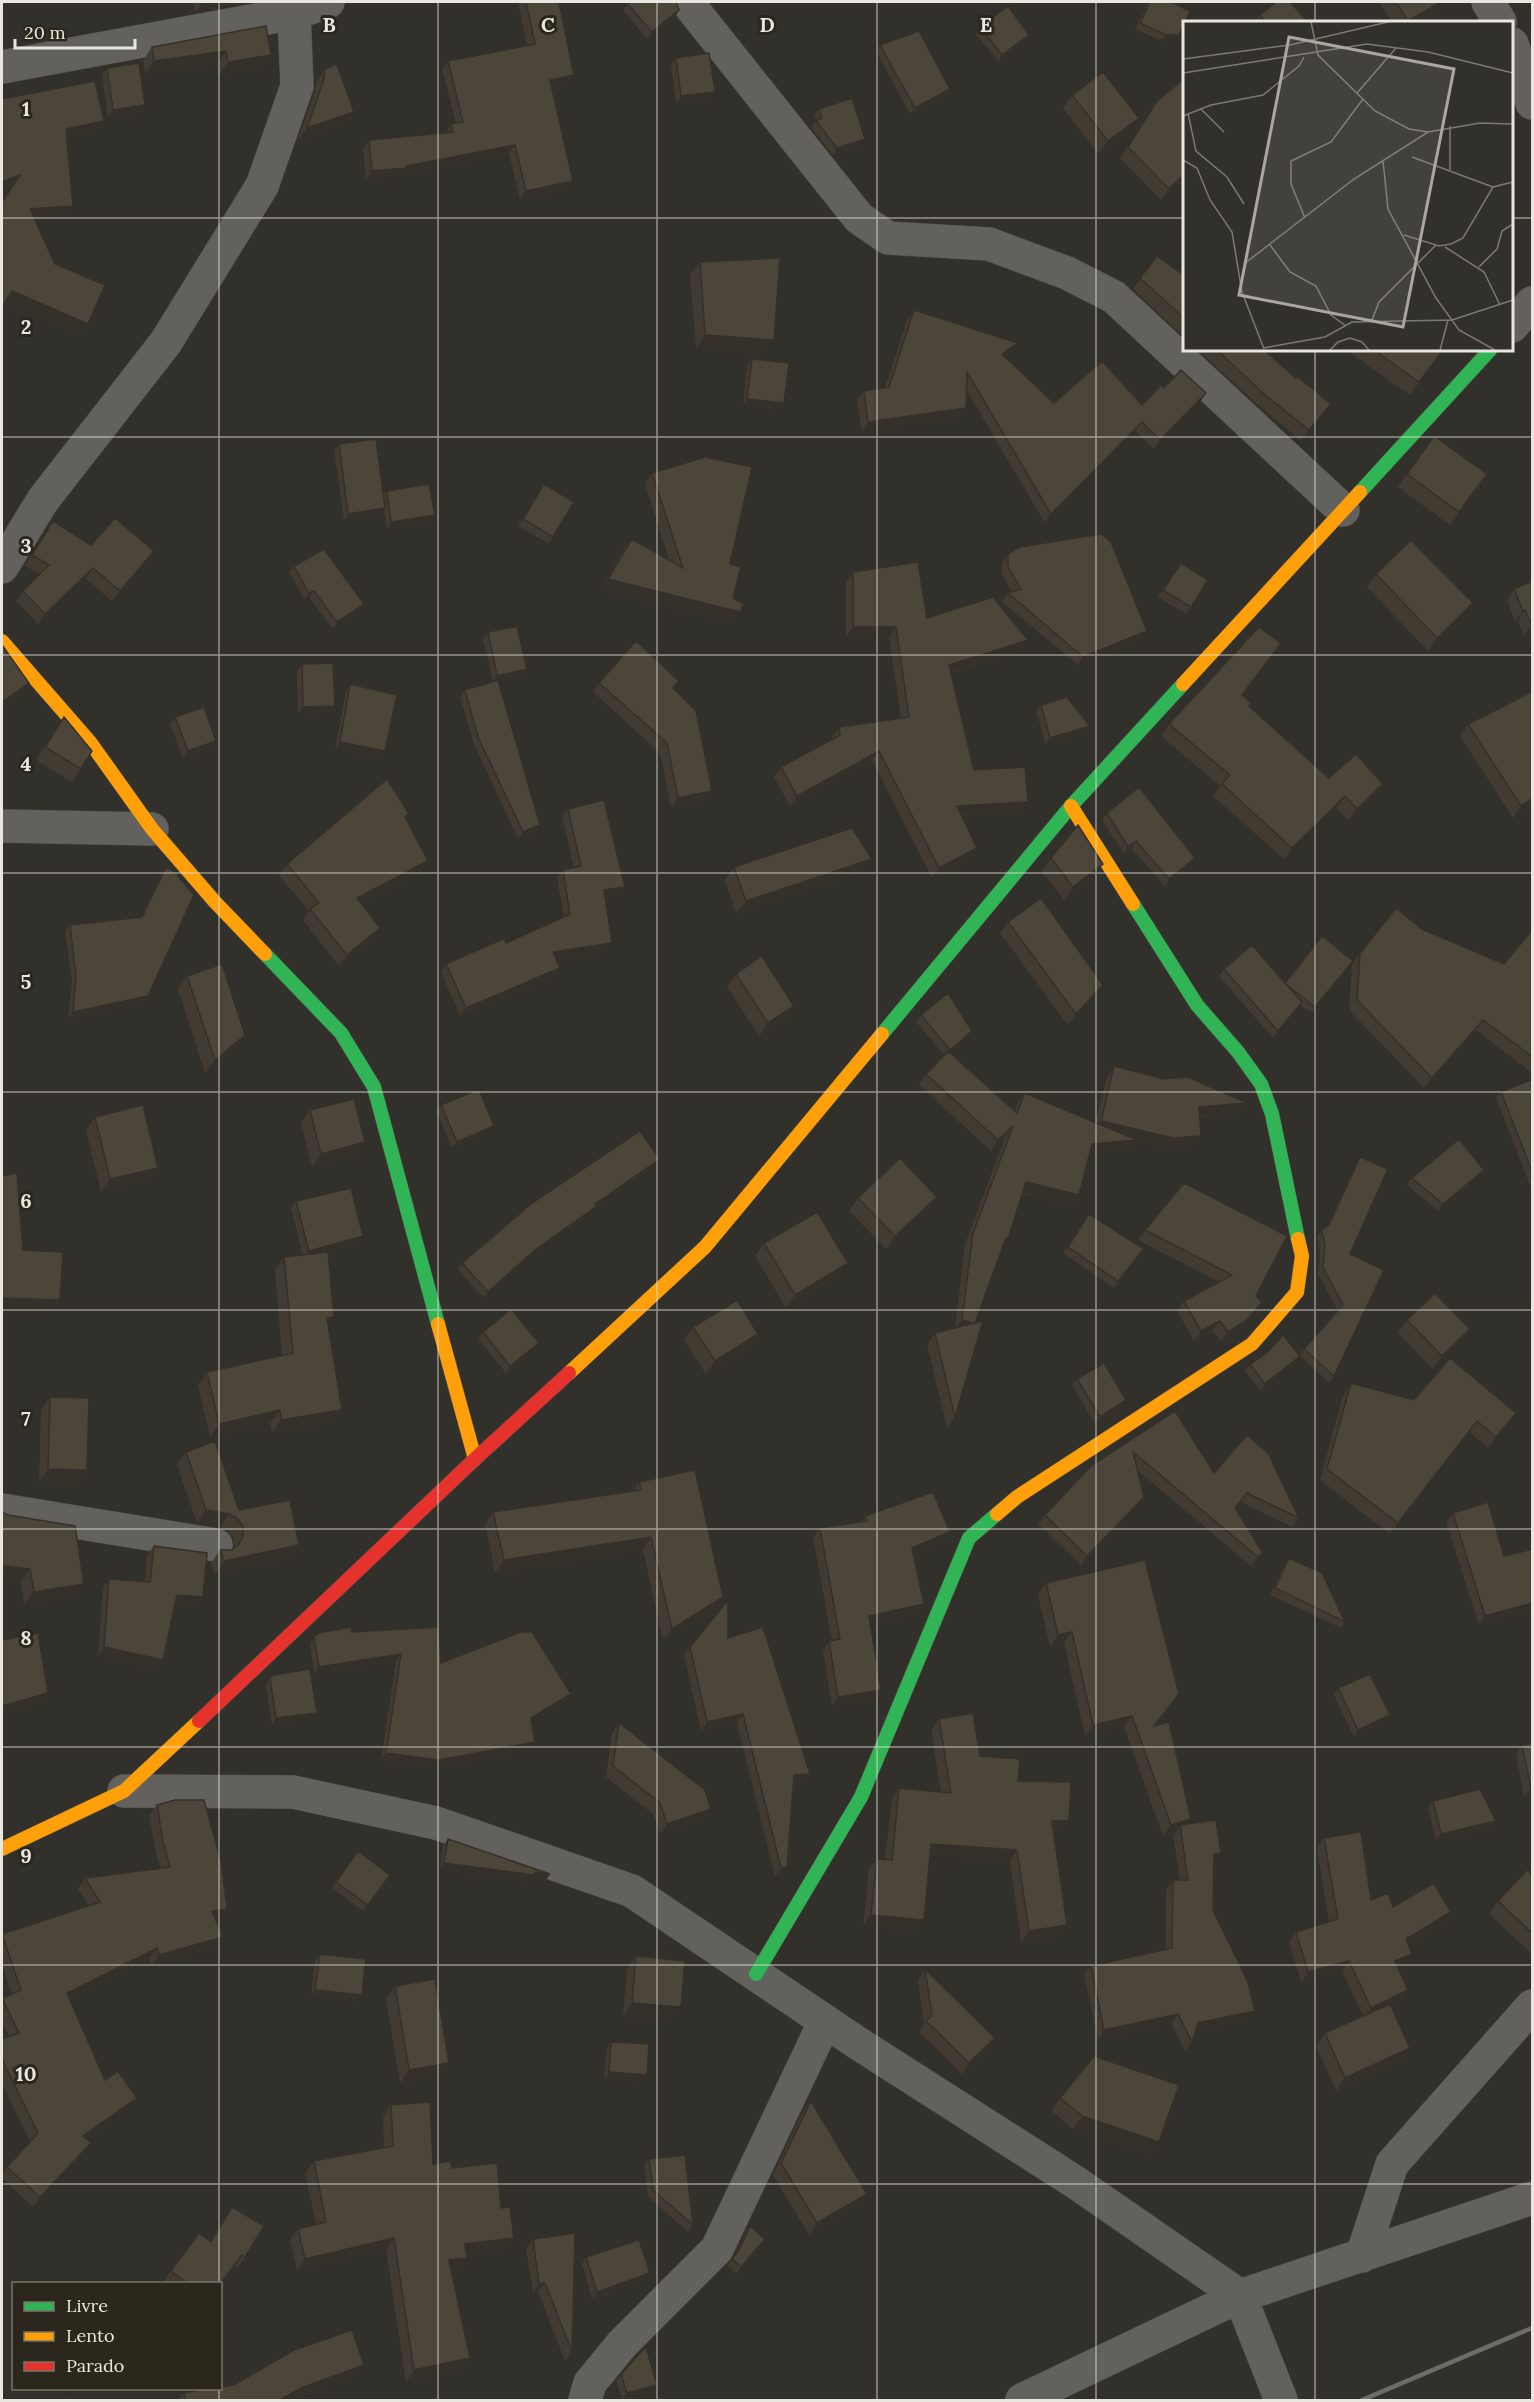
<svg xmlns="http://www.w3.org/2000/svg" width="1534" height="2402" viewBox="0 0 1534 2402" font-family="Lora,serif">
<rect width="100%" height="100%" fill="#32302a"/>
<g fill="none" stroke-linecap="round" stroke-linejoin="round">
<g stroke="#504d48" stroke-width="34">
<path id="street" d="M687 2 859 218 888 238 989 244 1067 273 1114 297 1343 510
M1488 2 1500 22
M1512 44 1532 103
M2 67 294 13 328 2
M1512 326 1532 303
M2 567 43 500 166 342 262 186 297 86 294 13
M2 826 152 829
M2 1510 216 1545
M124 1791 293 1792 436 1823 632 1891 856 2042 1075 2182 1240 2296 1281 2400
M1362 2256 1392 2164 1532 2006
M585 2400 590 2383 622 2344 717 2249 825 2021
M1022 2400 1240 2296 1532 2198"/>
</g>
<g stroke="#504d48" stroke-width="15">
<path id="fast" d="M1360 492 1490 350
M1133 904 1197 1005 1238 1052 1261 1084 1272 1114 1298 1239
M265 954 341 1033 374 1087 438 1324
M882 1034 1071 806 1183 684
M756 1974 861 1797 969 1538 997 1514"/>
</g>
<g stroke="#504d48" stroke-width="15">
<path id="slow" d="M2 641 90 742 152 829 215 902 265 954
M1183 684 1360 492
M1071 806 1133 904
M438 1324 475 1459
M569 1373 705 1247 882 1034
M997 1514 1017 1497 1252 1344 1297 1292 1302 1256 1298 1239
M2 1849 124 1791 199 1721"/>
</g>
<g stroke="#504d48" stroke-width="15">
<path id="jam" d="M199 1721 475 1459 569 1373"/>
</g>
<use href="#street" stroke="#63615d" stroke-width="33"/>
<use href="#fast" stroke="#30b455" stroke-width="14"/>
<use href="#slow" stroke="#ff9f0a" stroke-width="14"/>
<use href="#jam" stroke="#e5322d" stroke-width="14"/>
<path stroke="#6e6c67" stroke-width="4.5" d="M1362 2400 1532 2328"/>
</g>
<path fill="#413b32" d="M193 2H250L195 12Z
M518 2H559L574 75 569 84 552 87 567 189 520 200 509 153 402 174 400 176 366 179 363 149 369 140 446 133 451 124 456 123 442 69 448 61 527 45Z
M1148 2H1171L1174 41H1161L1135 29Z
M1379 2H1438L1439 3 1430 16 1419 22H1392Z
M628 4 679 10 675 17 647 39 623 10Z
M1260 15 1308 22H1254Z
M266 26 271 55 262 68 219 75 217 64 145 74 143 60 152 47Z
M980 27 1025 41 998 61 976 34Z
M880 45 946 95 910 114 876 51Z
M676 58 710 98 676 103 671 64Z
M107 68 145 105 141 112 108 117 102 75Z
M325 69 354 112 344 125 297 141 315 92 316 82Z
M1185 78V177L1161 200 1120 158 1157 101Z
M1072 95 1129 131 1098 154 1063 108Z
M819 109 860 146 833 155 811 128 816 121 814 116Z
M1157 256 1185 276V335L1174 328 1133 289Z
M700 262 774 340 765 354 696 348 690 275Z
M914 310 1018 343 1012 352 1005 357 1054 403 1142 405 1164 388 1206 393 1200 402 1154 449 1135 431 1045 523 967 391 966 408 960 417 862 431 857 400 864 391 885 387 907 320Z
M1202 350H1264L1323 414 1301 441 1257 404 1200 352Z
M1346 350H1443L1410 395Z
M752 359 780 410 743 406 747 366Z
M1434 436 1487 474 1450 525 1398 487Z
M339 444 384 495 387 491 435 515 430 522 387 529 384 510 381 514 344 520 334 451Z
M652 473 730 564 733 598 740 612 733 623 600 590 624 549 632 539 669 560 645 484Z
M544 484 553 537 549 544 518 526Z
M53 521 91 545 147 561 112 601 85 578 38 624 16 601 23 591 39 575 25 565Z
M1008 554 1141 640 1078 665 1002 602 1008 593 1012 592 1002 575V563Z
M294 566 364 604 359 610 333 629 309 597 305 600 289 572Z
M1176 569 1208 580 1186 614 1158 597Z
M853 572 927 618 1021 650 951 673 974 770 1021 812 961 816 970 858 932 878 872 760 790 806 774 777 781 767 832 739V737L839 727 901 718 889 637H846V582Z
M1376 574 1473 603 1464 617 1428 651 1367 587Z
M1533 581V632L1524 635 1518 621H1515L1507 600 1514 589Z
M488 632 527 669 522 675 498 681 540 825 536 832 518 839 474 744 460 697 465 690 493 682 483 639Z
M1273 655 1242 695 1249 706 1329 778 1383 784 1375 796 1348 820 1336 808 1284 859 1213 796 1220 786 1161 736 1169 724Z
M302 664 330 712 298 713 297 671Z
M679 681 674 688 705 800 671 807 660 753 593 692 599 683Z
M350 684 385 751 380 758 335 749 346 691Z
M1041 705 1086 733 1046 745 1036 711Z
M64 717 81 769 72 782 36 760Z
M175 717 212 748 183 758 170 724Z
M1468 724 1533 805 1513 818 1460 736Z
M568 809 625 887 620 895 605 897 612 943 607 951 556 959 560 968 554 977 460 1016 441 972 446 964 506 943 564 917 557 878 563 870 574 868 562 817Z
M1107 813 1190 865 1165 886 1131 848 1124 854 1102 820Z
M409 814 406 819 428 861 421 872 361 903 380 928 372 939 339 966 303 920 309 911 279 875 287 864Z
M1051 858 1094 877 1064 900 1041 871Z
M166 867 148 996 143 1002 68 1019 72 982 65 931 70 925 141 917 161 874Z
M734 867 863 872 736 914 725 880Z
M1008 922 1103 985 1095 996 1068 1025 1000 933Z
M1422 929 1504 964 1533 929V1074L1476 1030 1424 1088 1349 1010 1352 964 1360 953Z
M1353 961 1311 1013 1300 1005 1273 1038 1219 976 1224 969 1285 983Z
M736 974 794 1006 785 1019 759 1036 727 987Z
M187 976 236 1048 205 1073 178 989Z
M921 1015 967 1038 950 1053 1015 1111 1017 1104 1025 1093 1095 1123 1107 1077 1114 1066 1247 1103 1240 1113 1200 1117 1194 1147 1166 1149 1137 1142 1130 1151 1089 1154 1079 1195 1072 1206 1022 1194 975 1323 955 1417 947 1428 927 1344 935 1333 955 1328 965 1244 1005 1137 991 1151 919 1085 926 1074 944 1055 916 1022Z
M1533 1079V1193L1496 1098 1501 1092Z
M441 1105 490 1133 452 1148 436 1111Z
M310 1110 356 1155 312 1167 301 1123Z
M95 1117 149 1181 101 1192 86 1130Z
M1360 1157 1350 1254 1334 1376 1329 1383 1300 1356 1295 1363 1261 1391 1245 1371 1250 1364 1299 1355 1304 1349 1338 1311 1318 1274 1320 1253 1317 1236 1322 1230 1327 1227 1356 1164Z
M655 1166 596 1207 592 1212 530 1257 484 1298 458 1270 462 1263Z
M1484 1170 1480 1176 1438 1211 1407 1185 1412 1178Z
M1184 1183 1256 1296 1262 1302 1255 1312 1240 1330 1221 1342 1213 1331 1194 1341 1177 1311 1184 1301 1219 1282 1138 1240 1145 1230Z
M937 1197 928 1210 886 1249 849 1211 858 1198Z
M296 1201 363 1236 359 1242 320 1253 328 1325 333 1423 272 1433 270 1423 210 1437 198 1385 207 1372 282 1355 275 1270 284 1257 303 1255 291 1208Z
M1089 1214 1144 1249 1114 1288 1063 1253Z
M764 1243 839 1276 786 1308 755 1256Z
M1407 1320 1470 1329 1461 1342 1433 1369 1398 1333Z
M693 1327 758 1334 749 1348 706 1374 684 1340Z
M483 1332 534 1350 506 1373 478 1339Z
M1077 1379 1126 1400 1122 1406 1095 1424 1072 1385Z
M1351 1383 1414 1400 1516 1413 1508 1424 1488 1448 1469 1432 1390 1534 1320 1480 1343 1395Z
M50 1397 78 1483 39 1482 41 1410Z
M1175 1411 1214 1473 1299 1518 1292 1527 1241 1502 1235 1509 1263 1553 1256 1562 1251 1566 1137 1470 1144 1497 1137 1506 1081 1565 1038 1524 1045 1515Z
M186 1452 239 1510 290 1558 215 1574 211 1563 220 1550H231L234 1548V1539L228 1531 220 1527 197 1523 177 1465Z
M639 1482 714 1610 663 1641 643 1550 495 1573 485 1524 493 1512 632 1491Z
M2 1512 75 1597 24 1605 21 1582 2 1580Z
M1453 1513 1504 1556 1533 1549 1479 1625 1446 1522Z
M865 1516 950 1532 944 1541 913 1554 917 1613 871 1624 881 1690 875 1700 832 1706 823 1650 829 1641 832 1640 813 1538 820 1528 862 1522Z
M154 1546 203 1597 197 1606 175 1604 156 1669 98 1656 103 1588 109 1579 145 1581 147 1555Z
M1289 1558 1345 1622 1341 1628 1270 1595 1285 1564Z
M1046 1583 1179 1694 1156 1726 1187 1824 1214 1862 1213 1910 1255 2011 1248 2020 1195 2031 1192 2042 1185 2051 1171 2023 1098 2039 1084 1975 1091 1966 1166 1950V1890L1173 1880H1180L1173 1835 1175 1833 1163 1836 1124 1727 1085 1736 1064 1643 1050 1647 1038 1595Z
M352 1632 441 1663 567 1700 532 1722 531 1749 435 1767 381 1760 396 1661 314 1674 310 1644 314 1637Z
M728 1638 804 1782 794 1783 781 1876H775L737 1723 701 1731 684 1655 690 1647Z
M270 1678 317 1713 312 1719 272 1725 266 1685Z
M1338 1688 1390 1715 1386 1722 1354 1737 1334 1695Z
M939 1719 980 1756 1018 1781 1062 1832H1054L1060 1936 1021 1942 1010 1861 930 1855 916 1931 863 1926 869 1869 877 1859H885L892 1798 899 1788 941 1792 931 1730Z
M619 1723 711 1809 704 1819 660 1834 653 1814 606 1777 612 1733Z
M1522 1745 1533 1795 1524 1797 1516 1754Z
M1433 1801 1491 1828 1436 1841 1428 1808Z
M157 1805 220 1919 216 1920V1947L152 1965 149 1959 69 1999 105 2080 129 2108 86 2139 84 2153 33 2207 2 2178V2175L7 2167 30 2142 2 2084V2039L9 2036 2 2022V1999L11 1994 2 1964V1934L89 1906 78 1889 85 1878 160 1868 156 1852 149 1815Z
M1324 1838 1371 1900 1393 1907 1451 1912 1444 1922 1408 1944 1405 1964 1398 1967 1408 1990 1401 2000 1391 2005 1410 2048 1401 2061 1336 2091 1316 2046 1325 2033 1363 2016 1342 1971 1301 1982 1289 1942 1296 1932 1329 1922 1317 1848Z
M448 1839 550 1874 545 1881 533 1879 531 1882 440 1869 443 1845Z
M358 1851 390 1875 363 1911 332 1888Z
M1533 1878V1955L1489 1914 1498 1901Z
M320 1954 362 1995 358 2001 311 1996 315 1961Z
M636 1956 681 2007 671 2020 623 2016 627 1969Z
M925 1969 995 2038 987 2049 962 2074 919 2032 924 2024 918 1980Z
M395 1986 449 2063 440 2076 400 2083 386 1999Z
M611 2042 647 2075 642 2081 604 2079 607 2048Z
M1060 2098 1159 2142 1150 2155 1073 2129 1051 2111Z
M811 2101 867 2194 858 2205 809 2235 773 2175 802 2113Z
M391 2105 433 2164 452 2168 501 2208 514 2238 506 2249 467 2255V2258L459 2269 451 2270 470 2358 461 2370 406 2382 386 2250 297 2270 290 2240 298 2229 316 2224 305 2173 314 2161 384 2147 383 2116Z
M649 2159 693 2225 688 2232 648 2197 644 2165Z
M232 2207 245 2257 238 2267 235 2266 220 2283H165L163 2282 171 2271 210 2241Z
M750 2226 765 2239 736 2274 727 2266 735 2255 745 2233Z
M533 2239 572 2352 565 2361 538 2292 533 2293 526 2249Z
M586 2257 650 2273 646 2280 592 2299 582 2264Z
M364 2365 357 2375 291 2400H178L184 2393Z
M621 2374 657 2385 652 2391 622 2400 616 2380Z"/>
<path fill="#353029" d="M203 2H250L195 12Z
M1439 3 1430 16 1419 22H1407Z
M679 10 675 17 647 39 652 32Z
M1029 35 1025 41 998 61 1002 55Z
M1166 35H1179L1174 41H1161Z
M226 51 217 64 145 74 154 61Z
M271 55 262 68 219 75 228 62Z
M574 75 569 84 545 88 550 80Z
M950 89 946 95 910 114 915 108Z
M715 92 710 98 676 103 681 96Z
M145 105 141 112 108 117 113 110Z
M354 112 344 125 297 141 307 128Z
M1139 118 1129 131 1098 154 1108 141Z
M104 121 96 133 58 141 66 129Z
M865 139 860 146 833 155 837 148Z
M515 145 509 153 402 174 400 176 366 179 372 171 406 166Z
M1185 173V177L1161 200 1169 189Z
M20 175 12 187 2 191V182Z
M573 181 567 189 520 200 526 191Z
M73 206 65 218 22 221 30 209Z
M12 291 88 324 80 336 3 303Z
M705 335 774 340 765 354 696 348Z
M1018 343 1012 352 996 364 1002 354Z
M1206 393 1200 402 1154 449 1160 440Z
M747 399 784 403 780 410 743 406Z
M1331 404 1323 414 1301 441 1309 430Z
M966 408 960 417 862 431 868 422Z
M1142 422 1135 431 1045 523 1051 514Z
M385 508 381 514 344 520 348 514Z
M435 515 430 522 387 529 391 522Z
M154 551 147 561 112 601 120 591Z
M93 568 85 578 38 624 45 614Z
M608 579 740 612 733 623 600 590Z
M314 591 309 597 305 600 309 593Z
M1473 603 1464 617 1428 651 1437 638Z
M364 604 359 610 333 629 337 622Z
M1525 610 1518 621H1515L1523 611Z
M1532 625H1533V632L1524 635Z
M853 627H896L889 637H846Z
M1147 631 1141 640 1078 665 1083 657Z
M1028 640 1021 650 942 675 949 665Z
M527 669 522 675 493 682 497 676Z
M29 683 20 696 2 709V702Z
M335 706 330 712 298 713 303 707Z
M1090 726 1086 733 1046 745 1050 738Z
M216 741 212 748 183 758 188 751Z
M340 742 385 751 380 758 335 749Z
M879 751 872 760 790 806 797 796Z
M1383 784 1375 796 1348 820 1357 809Z
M2 787 7 788 2 794Z
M712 791 705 800 671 807 678 798Z
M1345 796 1336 808 1284 859 1292 848Z
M1533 798V805L1513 818 1521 806Z
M1028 802 1021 812 950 816 957 806Z
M540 825 536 832 518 839 523 832Z
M1136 841 1131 848 1124 854 1128 847Z
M977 848 970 858 932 878 939 868Z
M1195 858 1190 865 1165 886 1169 879Z
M872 859 863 872 736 914 746 901Z
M428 861 421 872 349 909 357 898Z
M1103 864 1094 877 1064 900 1073 887Z
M625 887 620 895 599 898 604 890Z
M380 928 372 939 339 966 347 955Z
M612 943 607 951 547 960 553 952Z
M560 968 554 977 460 1016 466 1008Z
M1103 985 1095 996 1068 1025 1076 1014Z
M148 996 143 1002 68 1019 73 1012Z
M794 1006 785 1019 759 1036 768 1023Z
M1483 1020 1476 1030 1424 1088 1432 1078Z
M972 1031 967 1038 945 1057 950 1050Z
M245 1035 236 1048 205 1073 215 1060Z
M1247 1103 1240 1113 1191 1117 1199 1107Z
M1101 1121 1201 1136 1194 1147 1166 1149 1137 1142 1130 1151 1084 1155 1093 1131Z
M494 1126 490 1133 452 1148 457 1142Z
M1013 1126 1005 1137 991 1151 998 1140Z
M365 1142 356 1155 312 1167 321 1154Z
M660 1159 655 1166 596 1207 592 1212 530 1257 484 1298 488 1292 535 1250 595 1204Z
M158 1168 149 1181 101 1192 110 1179Z
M1484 1170 1480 1176 1438 1211 1443 1204Z
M1026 1182 1079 1195 1072 1206 1018 1192Z
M937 1197 928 1210 886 1249 895 1236Z
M363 1236 359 1242 304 1257 309 1251Z
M848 1263 839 1276 786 1308 795 1295Z
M2 1298 60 1300 52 1312 2 1311Z
M1262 1302 1255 1312 1240 1330 1221 1342 1228 1332Z
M334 1317 324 1330 327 1318Z
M962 1320 974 1323 954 1331Z
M1220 1321 1213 1331 1194 1341 1201 1331Z
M1470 1329 1461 1342 1433 1369 1442 1356Z
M758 1334 749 1348 706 1374 715 1361Z
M539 1343 534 1350 506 1373 510 1366Z
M1300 1356 1295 1363 1261 1391 1265 1384Z
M1126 1400 1122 1406 1095 1424 1100 1417Z
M280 1410 270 1423 210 1437 219 1424Z
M342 1410 333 1423 272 1433 281 1420Z
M1516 1413 1508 1424 1488 1448 1496 1437Z
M1477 1421 1469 1432 1390 1534 1398 1523Z
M48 1469 87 1470 78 1483 39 1482Z
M1144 1497 1137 1506 1081 1565 1087 1556Z
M206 1510 229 1514 220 1527 197 1523Z
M950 1532 944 1541 906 1558 912 1548Z
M651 1537 643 1550 495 1573 504 1560Z
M299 1545 290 1558 215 1574 224 1561Z
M1263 1553 1256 1562 1251 1566 1258 1557Z
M2 1566 30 1569 21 1582 2 1580Z
M84 1584 75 1597 24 1605 34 1592Z
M177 1595 203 1597 197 1606 171 1604Z
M723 1597 714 1610 663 1641 672 1629Z
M1533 1603V1610L1479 1625 1485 1616Z
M924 1604 917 1613 863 1626 869 1616Z
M1072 1632 1064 1643 1050 1647 1058 1635Z
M104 1647 163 1660 156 1669 98 1656Z
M401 1654 396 1661 314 1674 319 1667Z
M881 1690 875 1700 832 1706 838 1697Z
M48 1693 40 1705 2 1715V1706Z
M571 1694 567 1700 527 1725 531 1718Z
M317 1713 312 1719 272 1725 276 1718Z
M743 1714 737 1723 701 1731 707 1722Z
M1390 1715 1386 1722 1354 1737 1358 1730Z
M1132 1716 1124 1727 1085 1736 1093 1725Z
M535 1742 531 1749 435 1767 381 1760 386 1753Z
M810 1774 804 1782 789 1783 794 1775Z
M1531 1788H1533V1795L1524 1797Z
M711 1809 704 1819 660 1834 667 1824Z
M1191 1819 1183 1830 1180 1825 1175 1833 1163 1836 1171 1825Z
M1052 1821H1069L1062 1832 1045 1831Z
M1496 1821 1491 1828 1436 1841 1441 1834Z
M931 1844 1017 1850 1010 1861 924 1855Z
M1221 1853 1214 1862V1854Z
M444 1863 535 1872 550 1874 545 1881 533 1879 531 1882 440 1869Z
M787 1867 781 1876H775L781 1868Z
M227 1909 220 1919 204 1921 212 1911Z
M1451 1912 1444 1922 1399 1949 1406 1939Z
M871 1915 924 1920 916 1931 863 1926Z
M1067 1925 1060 1936 1021 1942 1029 1931Z
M223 1937 216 1947 152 1965 159 1955Z
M157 1948 149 1959 59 2004 67 1993Z
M1412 1954 1405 1964 1388 1971 1395 1961Z
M1349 1961 1342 1971 1301 1982 1308 1972Z
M315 1990 362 1995 358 2001 311 1996Z
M1408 1990 1401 2000 1364 2018 1371 2008Z
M632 2003 681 2007 671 2020 623 2016Z
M1255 2011 1248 2020 1192 2032 1198 2023Z
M1178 2014 1171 2023 1098 2039 1104 2030Z
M995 2038 987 2049 962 2074 969 2063Z
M1410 2048 1401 2061 1336 2091 1345 2078Z
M449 2063 440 2076 400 2083 409 2070Z
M609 2072 647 2075 642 2081 604 2079Z
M137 2098 129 2108 76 2146 83 2136Z
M1082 2116 1159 2142 1150 2155 1073 2129Z
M91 2143 84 2153 33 2207 40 2197Z
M867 2194 858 2205 809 2235 817 2223Z
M394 2238 386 2250 297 2270 305 2259Z
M514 2238 506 2249 457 2256 465 2244Z
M765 2239 761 2246 736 2274 741 2267Z
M467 2258 459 2269 441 2272 449 2260Z
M650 2273 646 2280 592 2299 597 2292Z
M545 2283 538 2292 533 2293 539 2284Z
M470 2358 461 2370 406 2382 414 2370Z
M364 2365 357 2375 291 2400H280L301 2388Z
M657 2385 652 2391 622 2400 627 2393Z
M47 2388H72L69 2393Z"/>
<path fill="#4c453a" stroke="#353029" stroke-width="1.5" d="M526 2H559L574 75 550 80 573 181 526 191 515 145 406 166V168L372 171 369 140 453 132 451 124 463 122 448 61 535 44Z
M631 2H676L679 10 652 32 628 4Z
M1150 2H1171L1190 11 1179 35H1166L1140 23Z
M1276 2H1290L1308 22H1266L1260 15Z
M1396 2H1438L1439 3 1408 21Z
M1008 6 1029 35 1002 55 980 27Z
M1333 18 1337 22H1329Z
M266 26 271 55 228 62 226 51 154 61 152 47Z
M919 31 950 89 915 108 880 45Z
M709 53 715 92 681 96 676 58Z
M139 63 145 105 113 110 107 68Z
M337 64 354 112 307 128 324 79 325 69Z
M1103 72 1139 118 1108 141 1072 95Z
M1185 78V173L1169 189 1128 147 1157 101Z
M95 81 104 121 66 129 73 206 30 209 55 264 105 285 88 324 12 291 2 306V202L20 175 2 182V99Z
M852 98 865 139 837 148 816 121 822 118 819 109Z
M1157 256 1185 276V319L1140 278Z
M780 258 774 340 705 335 700 262Z
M914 310 1018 343 1002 354 1054 403 1102 361 1142 405 1161 385 1164 388 1181 370 1206 393 1160 440 1142 422 1051 514 967 372 966 408 868 422 864 391 889 387Z
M1217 350H1264L1296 378 1298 377 1331 404 1309 430 1264 394Z
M1374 350H1443L1419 382Z
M752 359 789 363 784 403 747 399Z
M1434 436 1487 474 1459 512 1407 474Z
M376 439 385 508 348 514 339 444Z
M705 457 752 467 730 564 741 567 733 598 744 604 740 612 608 579 632 539 683 568 652 473Z
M429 484 435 515 391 522 387 491Z
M544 484 574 502 553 537 523 519Z
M115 518 154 551 120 591 93 568 45 614 23 591 49 565 32 555 53 521 91 545Z
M1101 534 1111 542 1147 631 1083 657 1008 593 1021 589 1008 567V554L1020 547Z
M1411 540 1473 603 1437 638 1376 574Z
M324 549 364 604 337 622 314 591 309 593 294 566Z
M918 562 927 618 993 597 1028 640 949 665 974 770 1025 767 1028 802 957 806 977 848 939 868 879 751 797 796 781 767 840 735 839 727 909 717 896 627H853V572Z
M1181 563 1208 580 1191 607 1163 590Z
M1533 581V625H1532L1525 610 1523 611 1514 589Z
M517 626 527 669 497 676 488 632Z
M1259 627 1281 643 1242 695 1251 703 1249 706 1329 778 1356 754 1383 784 1357 809 1345 796 1292 848 1222 784 1230 775 1169 724Z
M636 641 679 681 673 688 696 711 712 791 678 798 667 743 599 683Z
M2 645 29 683 2 702Z
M333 663 335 706 303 707 302 664Z
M498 680 540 825 523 832 478 737 465 690Z
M350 684 397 695 385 751 340 742Z
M1533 691V798L1521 806 1468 724Z
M1067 697 1090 726 1050 738 1041 705Z
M204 707 216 741 188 751 175 717Z
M64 717 92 751 81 769 45 747Z
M387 779 409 814 405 817 428 861 357 898 380 928 347 955 310 909 319 903 287 864Z
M1139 787 1195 858 1169 879 1136 841 1128 847 1107 813Z
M604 800 625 887 604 890 612 943 553 952 560 968 466 1008 446 964 505 938 506 943 570 914 563 870 581 866 568 809Z
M1078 825 1103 864 1073 887 1051 858Z
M852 828 872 859 746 901 734 867Z
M166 867 174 871 194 895 148 996 73 1012 76 976 70 925 142 917Z
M1041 898 1103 985 1076 1014 1008 922Z
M1396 908 1422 929 1504 964 1533 929V1057L1483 1020 1432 1078 1357 1000 1360 953Z
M1322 936 1353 961 1315 1007 1286 984 1302 1002 1278 1031 1224 969 1252 945 1285 983Z
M762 956 794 1006 768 1023 736 974Z
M222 964 245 1035 215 1060 187 976Z
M948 993 972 1031 950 1050 921 1015Z
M948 1051 1017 1113 1025 1093 1137 1140 1092 1144 1079 1195 1026 1182 1008 1239 1006 1238 975 1323 983 1321 955 1417 935 1333 974 1323 962 1320 973 1233 1013 1126 998 1140 926 1074Z
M1114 1066 1164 1079 1188 1077 1247 1103 1199 1107 1201 1136 1173 1138 1101 1121Z
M1533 1079V1174L1501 1092Z
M479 1089 494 1126 457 1142 441 1105Z
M354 1099 365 1142 321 1154 310 1110Z
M143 1105 158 1168 110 1179 95 1117Z
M640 1131 660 1159 595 1204 597 1206 535 1250 488 1292 462 1263 531 1204Z
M1459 1139 1484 1170 1443 1204 1412 1178Z
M1360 1157 1388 1169 1350 1254 1384 1270 1334 1376 1304 1349 1343 1305 1323 1268 1325 1246 1322 1230 1329 1225Z
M900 1158 937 1197 895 1236 858 1198Z
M17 1173 23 1250 63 1252 60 1300 2 1298V1176Z
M1184 1183 1287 1236 1256 1296 1262 1302 1247 1320 1228 1332 1220 1321 1201 1331 1184 1301 1232 1275 1145 1230Z
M351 1188 363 1236 309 1251 296 1201Z
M817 1212 848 1263 795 1295 764 1243Z
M1089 1214 1144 1249 1118 1281 1068 1247Z
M328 1252 334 1317 327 1318 342 1410 281 1420 280 1410 219 1424 207 1372 293 1353 284 1257Z
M1435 1293 1470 1329 1442 1356 1407 1320Z
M737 1300 758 1334 715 1361 693 1327Z
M511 1309 539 1343 510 1366 483 1332Z
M1283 1335 1300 1356 1265 1384 1250 1364 1267 1353Z
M1450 1358 1516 1413 1496 1437 1477 1421 1398 1523 1327 1469 1351 1383 1414 1400Z
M1104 1363 1126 1400 1100 1417 1077 1379Z
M50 1397 89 1398 87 1470 48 1469Z
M1175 1411 1214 1473 1247 1435 1268 1453 1299 1518 1247 1493 1235 1508 1263 1553 1258 1557 1133 1452 1144 1497 1087 1556 1045 1515 1092 1465Z
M215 1441 239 1510 290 1500 299 1545 224 1561 220 1550H231L239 1544 243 1536V1526L237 1518 229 1514 206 1510 186 1452Z
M695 1470 723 1597 672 1629 651 1537 504 1560 493 1512 641 1490 639 1482Z
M933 1492 950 1532 912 1548 924 1604 869 1616 881 1690 838 1697 829 1641 840 1639 820 1528 867 1521 865 1516Z
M1488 1502 1504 1556 1533 1549V1603L1485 1616 1453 1513Z
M2 1512 8 1515 75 1526 84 1584 34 1592 30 1569 2 1566Z
M154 1546 207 1553 203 1597 177 1595 163 1660 104 1647 109 1579 150 1582Z
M1289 1558 1322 1573 1345 1622 1275 1588Z
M1145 1560 1179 1694 1154 1726 1169 1722 1191 1819 1171 1825 1132 1716 1093 1725 1072 1632 1058 1635 1046 1583Z
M728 1600V1638L763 1627 810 1774 794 1775 787 1867 781 1868 743 1714 707 1722 690 1647Z
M351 1627 352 1632 439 1627 441 1663 521 1632H532L571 1694 531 1718 535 1742 439 1760 386 1753 401 1654 319 1667 314 1637 319 1633Z
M38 1633 48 1693 2 1706V1640Z
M310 1669 317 1713 276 1718 270 1678 274 1675Z
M1370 1674 1390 1715 1358 1730 1338 1688Z
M973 1713 980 1756 1020 1759 1018 1781 1071 1782 1069 1821H1052L1067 1925 1029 1931 1017 1850 931 1844 924 1920 871 1915 877 1859 892 1860 899 1788 951 1793 939 1719Z
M619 1723 705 1790 711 1809 667 1824 660 1803 613 1766Z
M1533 1743V1788H1531L1522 1745Z
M1480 1789 1496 1821 1441 1834 1433 1801Z
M175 1800H204L221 1861 227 1909 212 1911 223 1937 159 1955 157 1948 67 1993 105 2080 118 2071 137 2098 83 2136 91 2143 40 2197 7 2167 38 2133 2 2059V2039L19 2033 2 1998 21 1990 2 1934 100 1902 85 1878 170 1867 163 1842 157 1805Z
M1216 1820 1221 1853 1214 1854 1213 1910 1248 1982 1255 2011 1198 2023 1192 2042 1178 2014 1104 2030 1091 1966 1172 1948 1173 1880H1188L1180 1825Z
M1361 1832 1371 1900 1388 1893 1393 1907 1434 1883 1451 1912 1406 1939 1412 1954 1395 1961 1408 1990 1371 2008 1349 1961 1308 1972 1296 1932 1338 1919 1324 1838Z
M448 1839 550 1874 535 1872V1875L444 1863Z
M358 1851 390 1875 368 1905 336 1882Z
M1528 1869 1533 1878V1934L1498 1901Z
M320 1954 366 1959 362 1995 315 1990Z
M636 1956 685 1961 681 2007 632 2003Z
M925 1969 995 2038 969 2063 926 2021 932 2015Z
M435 1979 449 2063 409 2070 395 1986Z
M1390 2004 1410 2048 1345 2078 1325 2033Z
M611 2042 649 2044 647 2075 609 2072Z
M1094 2056 1179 2085 1159 2142 1082 2116 1060 2098Z
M811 2101 867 2194 817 2223 781 2163Z
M430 2102 433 2164 450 2161 452 2168 497 2163 501 2208 510 2207 514 2238 465 2244 467 2258 449 2260 470 2358 414 2370 394 2238 305 2259 298 2229 326 2222 314 2161 393 2146 391 2105Z
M685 2155 693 2225 653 2190 649 2159Z
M232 2207 264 2226 245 2257 242 2255 220 2284 187 2283 171 2271 199 2233 211 2242Z
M750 2226 765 2239 741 2267 732 2259 739 2250Z
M575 2233 572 2352 545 2283 539 2284 533 2239Z
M639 2240 650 2273 597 2292 586 2257Z
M352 2330 364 2365 301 2388 280 2400H185L184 2393 212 2388H220V2387L234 2385 294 2350Z
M646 2347 657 2385 627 2393 621 2374Z"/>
<path fill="none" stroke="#eae7e0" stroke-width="1.5" stroke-opacity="0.55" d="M219 2V2284M438 2V2400M657 2V2400M877 2V2400M1096 2V2400M1315 2V22M2 218H1184M1512 218H1532M1315 350V2400M2 437H1532M2 655H1532M2 873H1532M2 1092H1532M2 1310H1532M2 1529H1532M2 1747H1532M2 1965H1532M2 2184H1532M219 2388V2400"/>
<g transform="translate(1183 21)">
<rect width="330" height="330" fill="#32302a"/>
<path fill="none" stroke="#7c7973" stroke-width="1.5" d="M128 1 135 34 192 90 226 108 245 111M0 38 107 24 205 1M0 52 184 23 245 31 330 52M174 72 213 27M17 87 41 111M5 92 13 130 44 156 61 183M0 95 28 84 80 74 116 45 121 36M229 136 310 166M0 139 14 147 27 179 49 211 59 271 81 328M200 140 205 188 253 277 276 309 312 329M267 149V105M122 197 108 163V140L148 121 180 78M221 214 256 225 268 223 280 217 310 166 330 161M87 224 107 251 133 265 148 294 163 305M262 226 301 251 317 284M61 243 171 158 245 111 297 102 330 103M296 246 314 228 319 210 330 203M189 299 196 281 253 224M80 327 142 316 169 301 269 299 330 279M147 329 155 321 167 317 179 321 186 329M257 329 265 299"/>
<path fill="#aaa7a0" fill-opacity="0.15" stroke="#aaa7a0" stroke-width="3" d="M106 16 271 48 220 306 56 274Z"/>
<rect width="330" height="330" fill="none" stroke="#eae7e0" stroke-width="3"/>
</g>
<g font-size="20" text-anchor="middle" font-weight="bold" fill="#eae7e0" stroke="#2c271c" stroke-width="6" stroke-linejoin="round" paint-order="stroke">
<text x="329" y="32">B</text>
<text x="548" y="32">C</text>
<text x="767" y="32">D</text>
<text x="986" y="32">E</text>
<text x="26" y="116">1</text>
<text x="26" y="334">2</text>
<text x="26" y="553">3</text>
<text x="26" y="771">4</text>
<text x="26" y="989">5</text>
<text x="26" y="1208">6</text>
<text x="26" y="1426">7</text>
<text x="26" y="1645">8</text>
<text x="26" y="1863">9</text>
<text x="26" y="2081">10</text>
</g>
<rect width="1534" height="2402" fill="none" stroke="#eae7e0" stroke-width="6"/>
<rect x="12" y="2282" width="210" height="108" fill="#2c271c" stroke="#78746a" stroke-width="1.5"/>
<rect x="24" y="2302" width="30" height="9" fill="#30b455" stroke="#78746a" stroke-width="1.5"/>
<text x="66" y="2312" font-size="18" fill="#eae7e0">Livre</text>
<rect x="24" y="2332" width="30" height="9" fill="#ff9f0a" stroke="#78746a" stroke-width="1.5"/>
<text x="66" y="2342" font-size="18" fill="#eae7e0">Lento</text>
<rect x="24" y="2362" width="30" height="9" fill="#e5322d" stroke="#78746a" stroke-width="1.5"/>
<text x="66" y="2372" font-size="18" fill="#eae7e0">Parado</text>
<path d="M15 39v9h120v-9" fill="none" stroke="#eae7e0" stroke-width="3"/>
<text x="24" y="39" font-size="18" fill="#eae7e0" stroke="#2c271c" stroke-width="4.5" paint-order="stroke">20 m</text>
</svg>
